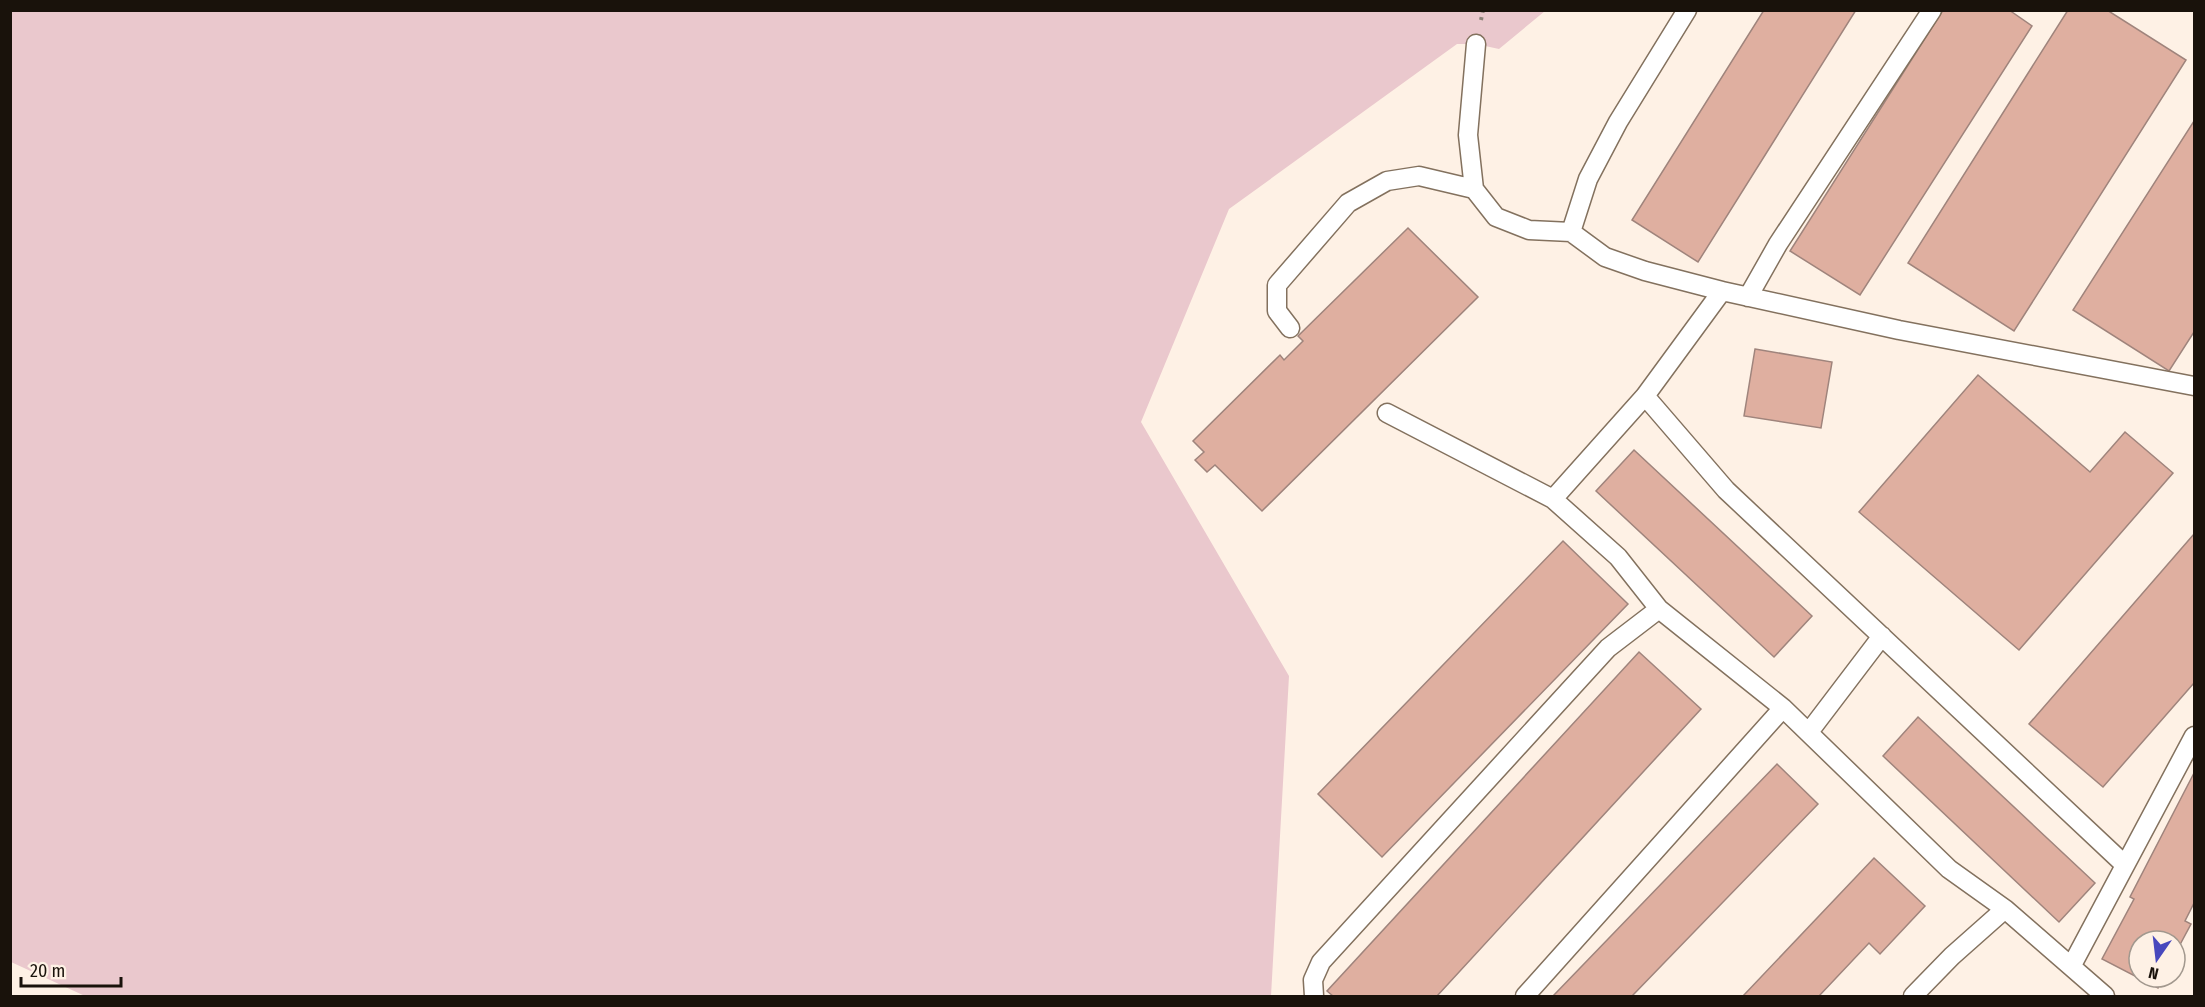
<svg xmlns="http://www.w3.org/2000/svg" width="2205" height="1007" viewBox="0 0 2205 1007" font-family="'Fira Sans Condensed',sans-serif">
<rect width="100%" height="100%" fill="#fef1e5"/>
<path fill="#eac8cd" d="M11 11H1545L1499 49 1476 44H1457L1229 209 1141 422 1289 676 1271 996H85L11 962Z"/>
<path fill="#dfafa0" stroke="#9f847c" stroke-width="1.5" d="M1764 10H1856L1698 262 1632 220Z
M1943 10H2009L2032 26 1860 295 1790 251Z
M2068 10H2107L2186 60 2014 331 1908 263Z
M2194 121V332L2169 371 2073 310Z
M1408 228 1478 297 1262 511 1215 465 1207 472 1195 460 1204 452 1193 441 1280 355 1284 360 1303 341 1298 336Z
M1755 349 1832 362 1821 428 1744 416Z
M1978 375 2090 472 2125 432 2173 473 2019 650 1859 512Z
M1634 450 1812 616 1774 657 1596 491Z
M2194 534V683L2103 787 2029 724Z
M1563 541 1628 604 1382 857 1318 794Z
M1639 652 1701 709 1437 996H1333L1327 991Z
M1918 717 2095 883 2059 922 1883 756Z
M1777 764 1818 804 1632 996H1553Z
M2194 773V903L2185 921 2191 924 2175 954V941H2139V977H2163L2158 988 2102 959 2134 899 2130 897Z
M1874 858 1925 906 1880 954 1869 943 1819 996H1743Z"/>
<g fill="none" stroke-linecap="round" stroke-linejoin="round">
<g stroke="#83715e" stroke-width="21">
<path id="service" d="M1476 44 1468 135 1474 189 1496 217 1529 230 1571 232 1605 257 1645 271 1722 291
M1571 232 1588 179 1618 122 1687 10
M1748 297 1778 244 1932 10
M1290 328 1277 311V285L1348 203 1387 181 1419 176 1474 189
M1645 396 1726 490 2125 865
M1387 413 1553 499
M1809 732 1882 636
M2072 965 2194 736
M1314 996 1313 980 1321 962 1608 648 1659 609
M1525 996 1783 708
M1913 996 1952 956 2005 909
M2105 996 2005 909 1949 869 1783 708 1659 609 1618 557 1553 499 1645 396 1722 291 1899 330 2194 386"/>
</g>
<path stroke="#8c8279" stroke-width="4" stroke-dasharray="3 4.5" stroke-linecap="butt" d="M1481 20 1483 10"/>
<use href="#service" stroke="#fff" stroke-width="18"/>
</g>
<rect width="2205" height="1007" fill="none" stroke="#19120b" stroke-width="24"/>
<g transform="translate(2157 959) rotate(194)"><circle r="28" fill="#fef1e5" stroke="#a2988e" stroke-width="1.5"/>
<path d="M0-4.5L10 22L0 15L-10 22Z" fill="#4848bd"/>
<text y="-9" font-size="16" font-weight="bold" text-anchor="middle" fill="#19120b">N</text>
</g>
<path d="M21 977v9h100v-9" fill="none" stroke="#19120b" stroke-width="3"/>
<text x="30" y="977" font-size="18" fill="#19120b" stroke="#fef1e5" stroke-width="4.5" paint-order="stroke">20 m</text>
</svg>
